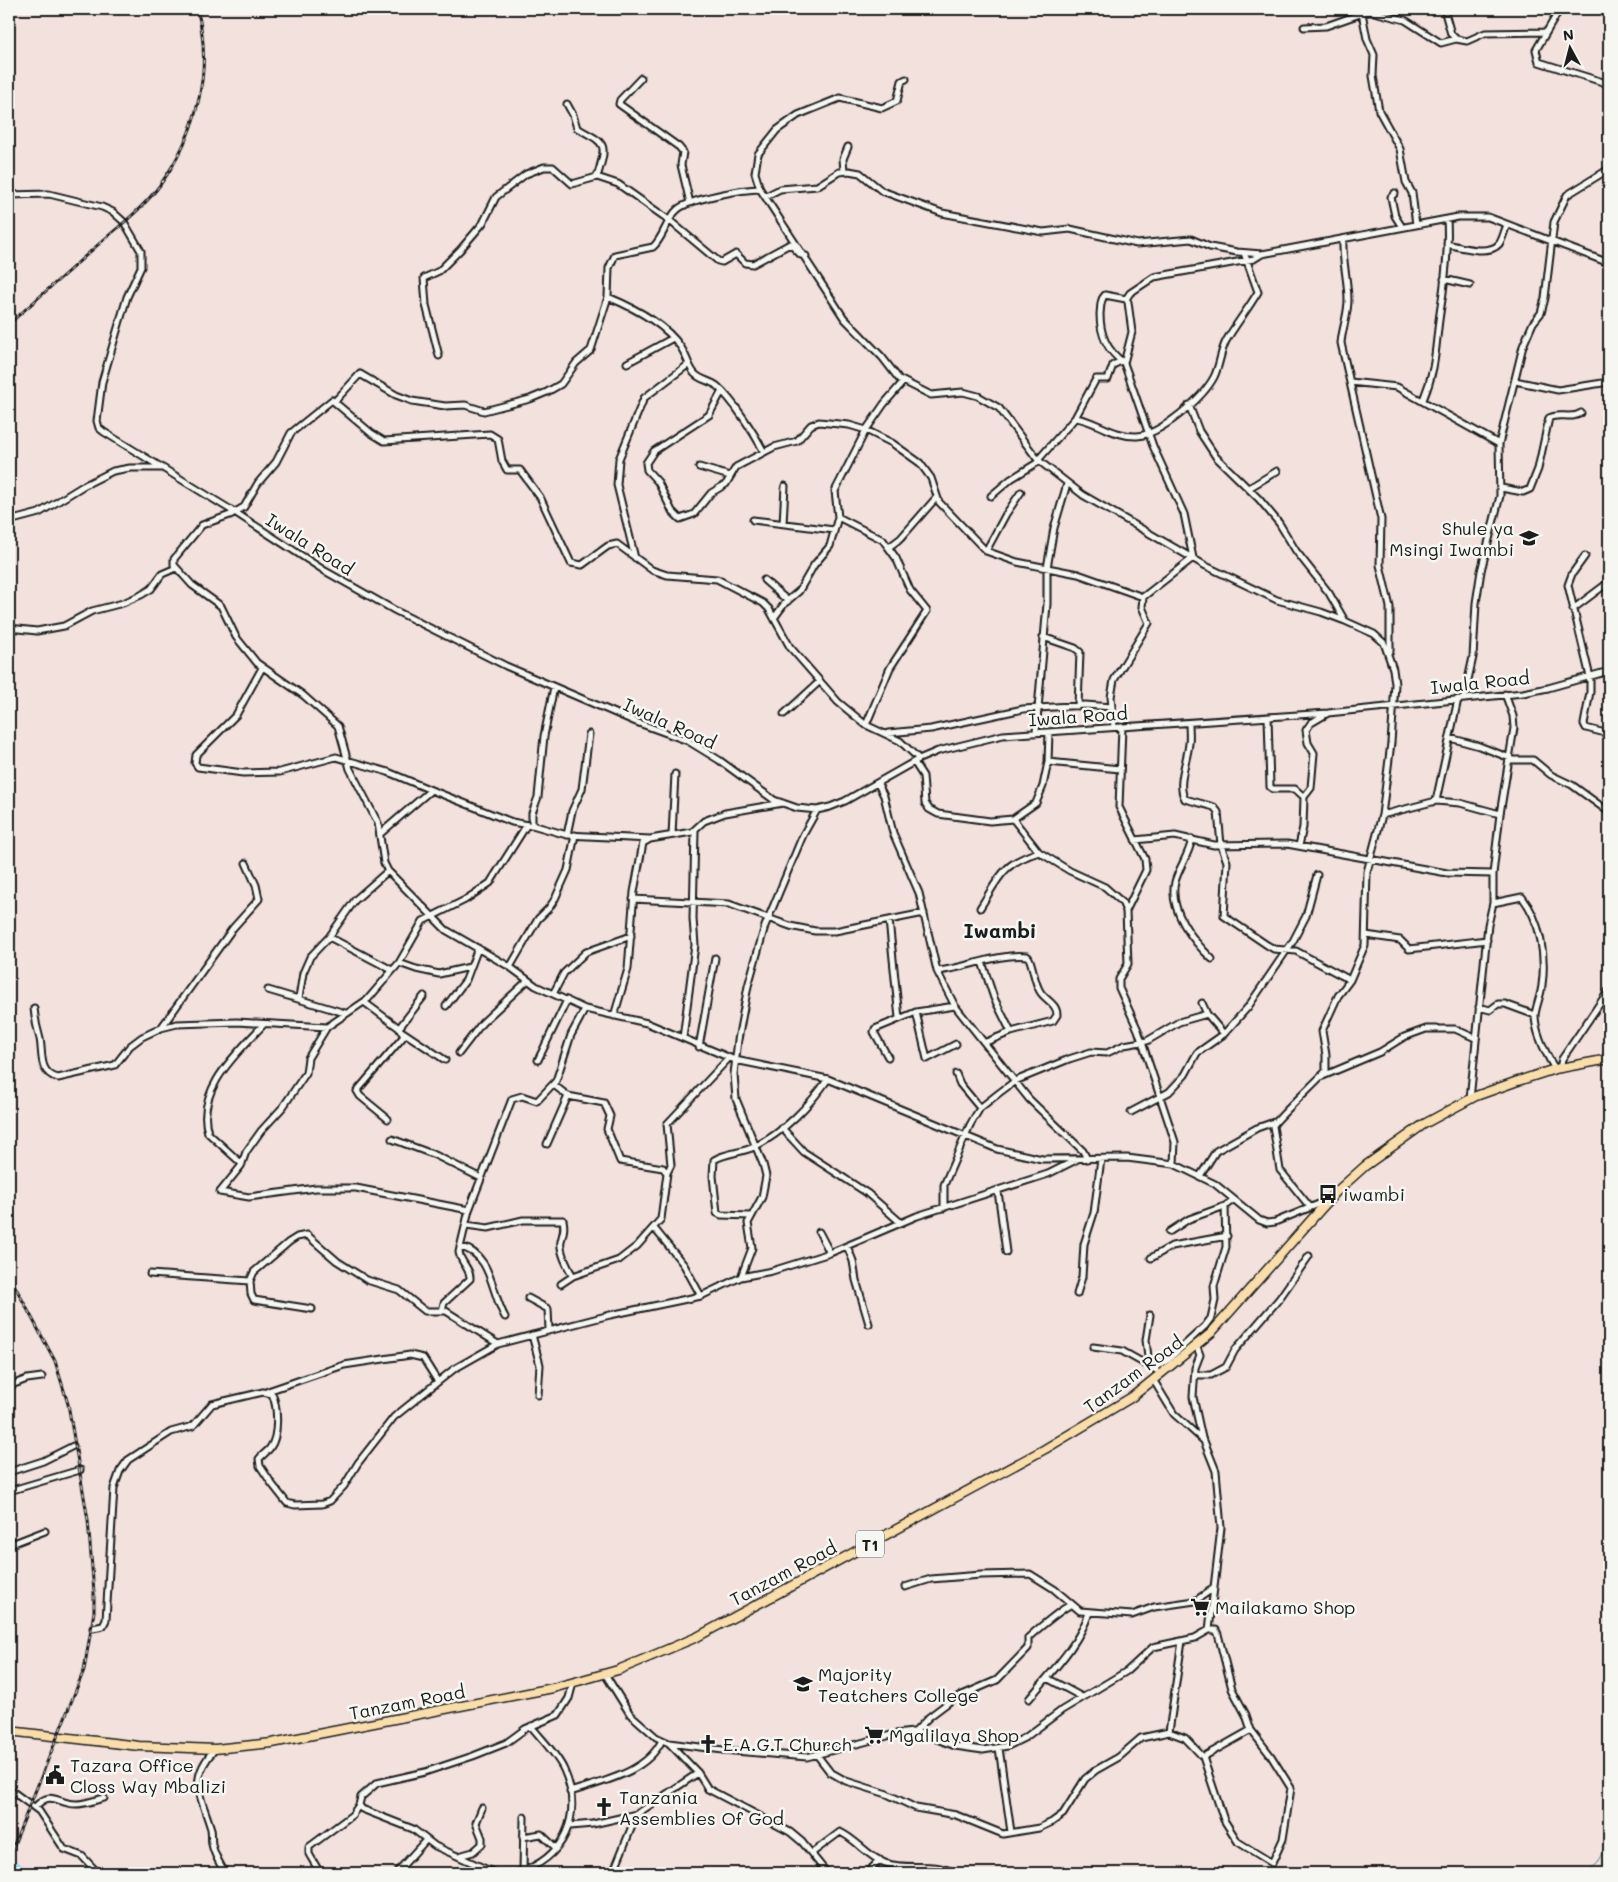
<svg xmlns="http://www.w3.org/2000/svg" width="1618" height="1882" viewBox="0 0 1618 1882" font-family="Mali,sans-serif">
<rect width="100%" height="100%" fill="#f3e1de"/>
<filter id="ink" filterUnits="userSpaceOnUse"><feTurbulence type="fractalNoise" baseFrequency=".02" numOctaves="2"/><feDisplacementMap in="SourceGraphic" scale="10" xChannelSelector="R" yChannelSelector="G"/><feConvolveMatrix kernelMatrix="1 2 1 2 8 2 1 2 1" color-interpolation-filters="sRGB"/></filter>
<g filter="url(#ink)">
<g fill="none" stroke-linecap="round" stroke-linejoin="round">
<path stroke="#628d9d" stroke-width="1" d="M1584 1873 1597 1864 1609 1843"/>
<path stroke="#91d9f3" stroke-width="9" d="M9 1862 27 1873"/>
<g stroke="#1c1c1c" stroke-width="9">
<path id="minor" d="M1444 9 1451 34 1456 39 1467 41 1485 33 1546 32
M1560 9 1536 50 1539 62 1609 84
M1362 13 1367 39 1374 55 1373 76 1379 111 1400 149 1406 182 1412 193 1416 225
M1304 27 1326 26 1366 12H1374L1405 20 1441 43 1456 39
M641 78 620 100 619 104 679 147 683 152 681 165 690 203
M906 79 902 81 897 101 882 108 840 98 798 115 777 130 758 154 755 173 760 189 844 318 882 357 899 379 931 395 963 392 978 396 999 408 1038 460 1083 495 1206 566 1277 600 1321 612 1345 621 1374 634 1384 643 1393 669 1395 684 1391 743 1382 815 1367 872 1365 945 1350 980 1338 996 1322 1031 1326 1055V1071C1318 1080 1275 1120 1273 1126L1280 1170 1310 1207
M567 104 573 115 577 128C606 144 608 142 597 177
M844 171 843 159 848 147
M1395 193 1391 197 1395 216 1402 227
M9 195 49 194 102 207 113 212 124 222 141 251V267L127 297 102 382 97 421 99 428 104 432 236 513 325 571 396 611 506 666 636 722 688 741 719 760 774 800 797 808 817 810 830 807 845 801 919 759 938 751 1003 735 1328 713 1523 693 1548 688 1609 671
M766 196 780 189 817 186 839 172 849 171 860 173 882 191 942 213 1043 232 1070 229 1137 244 1191 239 1210 247 1237 252 1262 254 1458 217H1488L1609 263
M1343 240C1342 261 1348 280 1348 300 1348 315 1342 329 1341 343L1381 519 1380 565 1390 607V651
M1447 244C1460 247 1489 256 1499 244 1503 239 1504 231 1507 225
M1444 279 1470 285
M608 297C632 307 665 324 680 346 686 354 688 365 694 373 701 381 710 380 717 386 733 400 754 433 764 452
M1126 299 1130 293 1154 277 1254 259 1262 254
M439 356 426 305 424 278 439 271 460 250 483 223 496 197 526 174 544 167H553L572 184 597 177 618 184 669 220 718 261 722 262 736 254 745 263 753 264 790 244 801 255 806 256
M627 363 673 338
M1515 381 1558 390 1609 382
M1350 382 1397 387 1499 444
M722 391 709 415 654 451 646 463 647 470 658 482 672 511 680 519 694 514 711 493 726 484 736 467 774 447 797 441 811 425 819 422 849 425 866 430 892 443 920 463 931 478 939 502 986 551 1017 562 1078 574 1143 597
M1423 400C1437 367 1435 346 1440 313 1445 282 1449 250 1447 219
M335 401 360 374 396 395 412 401 445 406 465 405 484 411 530 399 547 392 561 384 576 363 591 350 608 297 609 268 615 255 653 247C664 237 666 220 677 210 688 199 744 189 760 189
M1189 405 1199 431 1216 457 1259 499 1279 523 1296 551 1329 593 1345 621
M1075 418 1096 379H1108L1113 365 1121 361
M1038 460 1075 418C1093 419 1113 437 1137 436 1160 435 1203 398 1214 377 1220 365 1220 353 1226 341 1236 324 1248 309 1258 292L1244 253
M699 467 730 476
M1249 488 1277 471
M1501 488 1523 492 1530 489 1538 469 1549 418C1559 412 1571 420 1581 413
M991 496 1011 479 1040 461
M838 517 883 540 896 558 910 590 927 611 890 668 866 725
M753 520 834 530
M9 521 39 513 83 486 113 471 130 468H161
M783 524 785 486
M889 547 901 538 936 498
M986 551 1006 514 1021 492
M1585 556 1572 574 1568 585 1590 677V692L1584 724 1586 728 1609 734
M635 558 617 485 619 459 644 398 689 364
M764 580 788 601
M1573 609 1609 582
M774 618 785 603 799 591 814 565 830 546 838 517 835 491 866 430 884 404 903 382
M9 628 37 631 64 626 92 611 123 603 141 595 151 589 162 574 176 568
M1043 637 1075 648 1080 652 1078 706
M262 668 236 715 196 755 195 763 198 767 243 773 280 772 336 757 388 772 431 790
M1464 698 1473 657 1476 603 1481 571 1500 496 1499 444 1523 346 1533 323 1541 313 1545 298 1554 222 1567 195 1609 169
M784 714 819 682
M1268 717 1270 787 1273 789H1295L1304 797
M1189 723C1189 730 1190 737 1189 743 1188 759 1176 785 1185 799L1214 807 1218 812 1221 845 1227 862 1224 916 1267 945 1274 949 1296 951 1350 980
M1114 727 1111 697 1114 680 1149 623 1142 607 1143 597 1193 558 1184 514 1153 446 1124 363 1132 332 1128 302 1126 299 1105 295C1100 300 1101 306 1100 314 1100 334 1106 350 1124 363
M1122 727 1119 807 1145 859 1146 870 1126 911 1128 964 1119 979V988L1138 1030 1175 1142 1174 1164
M1036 732 1047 604V568L1054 528 1067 484
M888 733 931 729 1023 709 1085 705 1112 707
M1450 738 1479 746 1510 758
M919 759 900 741 866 725 838 702 790 647 769 609 763 603 717 579 667 575 652 570 617 544 608 546 582 565 571 563 540 497 520 470H507L502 461 498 439 490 434 384 441 371 433 332 400 291 433 276 462 258 483 244 507 230 515 202 525 174 559V565L192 585 221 606 236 637 257 663 303 695 338 726 350 769 378 823 384 863 388 871 446 930 510 967 536 986 585 1009 647 1023 735 1060 828 1079 997 1149 1042 1159 1127 1158 1174 1164 1215 1184 1259 1220 1267 1223 1275 1222 1326 1201
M1510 760H1533L1551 775 1572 785 1609 812
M914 762 923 776 925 803 929 809 938 814 990 821 1013 819 1036 803 1043 786 1048 762 1049 732
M1048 762 1120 769
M878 784 884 796 893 833 919 893 937 971 955 1006 1029 1099 1083 1151 1087 1159
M1436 801 1458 699
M1382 815 1436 801 1460 803 1500 814
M1013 819 1039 852 1070 871 1105 887 1122 902 1126 911
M532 825V813L538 797 544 736 554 687
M381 833 431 790 512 822 528 825
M567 835 572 811 582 789 589 734
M672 835 675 774
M1192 839C1189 855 1179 867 1175 882 1168 910 1194 942 1212 959
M1135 840 1175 836 1214 845 1287 844 1447 873 1493 874
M1299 846 1303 827 1304 797 1311 788 1314 753 1308 743 1306 730 1311 723 1328 713
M633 899 729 904 790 926 815 931H835L924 913
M1493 903 1522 897C1541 921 1546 957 1542 985 1541 995 1536 1006 1535 1015 1535 1033 1546 1054 1555 1069
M980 908C999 878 1002 863 1039 852
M889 920 899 1018
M1366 935 1400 940 1409 949 1487 940
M329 937 392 970
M982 962 994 998 1011 1032
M399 963 416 969 439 974 470 967
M510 967 538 919 549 908 555 899 568 870 575 835
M937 971C967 968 997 953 1027 956L1029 958C1034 969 1034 983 1041 993 1047 1001 1057 1004 1057 1015L1053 1021 1011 1032 986 1042
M268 990 345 1013
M553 994 564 973 586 952 631 936
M299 998 303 973 310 957 329 937 355 900 388 871
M364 1002 399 1028 404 1036 357 1091 360 1096 388 1119
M1202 1003 1207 1014 1224 1034
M446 1006 466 980 478 948
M1479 1007 1490 1010 1498 1004H1505L1535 1015
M34 1008C35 1019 37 1029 40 1039 43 1053 38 1073 58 1078L115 1065 130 1046 142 1037 161 1028 177 1024 237 1022 327 1027
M916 1012 927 1059 956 1044
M614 1016 628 969 634 892 643 843 650 839 692 832 704 821 725 813 783 803
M161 1028 233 928 259 899 256 885 246 863
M399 1028 424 996
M403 1032 445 1060
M683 1038 695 945 693 919 695 831
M699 1047 715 958
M459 1053 482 1023 527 981
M888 1057 874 1032 875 1029 916 1012 955 1006
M538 1060 567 1000
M1560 1068 1562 1059 1609 990
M956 1074 960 1084 980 1108
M1323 1076 1380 1052 1404 1037 1426 1029H1455L1475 1038
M554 1085 568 1096 604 1103 610 1116 607 1129 620 1161 663 1168 667 1173 661 1219 637 1246 619 1260 573 1276 561 1284
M1470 1099 1488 925 1493 903V874L1500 814 1514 728 1513 716 1505 694
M1131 1112 1169 1092 1185 1075 1197 1053 1224 1034 1248 1007 1293 941 1306 916 1317 875
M782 1128 804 1152 867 1193 900 1222
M392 1139 435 1155 481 1178
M547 1144 568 1096
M242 1164 208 1133C195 1090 237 1053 264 1024
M667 1173 671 1165 667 1124 729 1058
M1200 1176 1216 1151 1257 1128 1274 1122
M998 1191 1006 1252
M220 1192 241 1166 246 1152 261 1131 283 1107 306 1073 308 1058 327 1027 368 999 399 963 423 921 465 900 490 883 526 826 532 825 567 835 650 839
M220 1192 249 1197 316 1188H356L469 1210
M944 1208V1185L970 1125 980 1108 999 1093 1015 1081 1069 1059 1091 1052 1107 1053 1124 1045 1147 1041 1179 1022 1207 1014
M750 1216 721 1215 717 1213 713 1176 714 1160C725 1153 741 1153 754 1147 783 1133 810 1105 828 1079
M466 1225 488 1228 523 1220H563C565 1229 563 1233 561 1241 559 1251 568 1268 573 1276
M654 1228 684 1265 701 1296
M819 1232 830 1253
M1169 1232 1189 1219 1225 1206
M847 1246 853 1261 856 1280 869 1324
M460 1247C492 1253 491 1293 505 1317
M1151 1258 1172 1246 1227 1236
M150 1274 250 1281
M741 1277 752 1248 748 1223 762 1197 766 1176 763 1164 736 1099 734 1074 738 1040 748 986 765 926 803 835 817 810
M1077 1294 1082 1277 1084 1244 1094 1213 1101 1159
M528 1298 548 1309 549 1330
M312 1309 254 1300 251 1294 250 1281 254 1272 289 1242 297 1237 307 1235 337 1261 367 1280 399 1290 425 1311H446L498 1344
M442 1311 444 1303 470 1279C471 1269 460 1262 459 1252L469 1210 512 1099 522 1096 537 1101 556 1081 571 1035 585 1009
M532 1335 540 1365 538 1395
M1093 1347 1122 1351 1156 1370
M1197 1347 1200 1355 1195 1368 1193 1397 1202 1438
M1149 1365 1146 1340 1150 1315
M1154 1368 1169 1359 1205 1326 1211 1318 1215 1300 1214 1286 1226 1247 1225 1206 1233 1200
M1195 1375H1211L1226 1367 1235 1350 1279 1299 1309 1256
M9 1386 27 1379 42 1377
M268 1391 344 1365 410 1355 423 1358 438 1382
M9 1472 43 1461 73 1446
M9 1491 80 1470
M9 1545 45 1531
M905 1587 931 1579 981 1575 1030 1574 1054 1589 1080 1611 1132 1615 1154 1607 1195 1601 1214 1588
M93 1628 103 1626 106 1620 114 1488 120 1471 128 1460 171 1432 193 1426 212 1404 263 1392 272 1394C278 1407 279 1436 270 1448 267 1452 262 1455 259 1459L260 1466 272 1484 287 1503 295 1505 322 1504 330 1501 344 1486 358 1463 394 1417 454 1369 498 1344 610 1315 701 1296 741 1277 772 1271 830 1253 917 1216 1048 1174 1078 1159
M605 1674 630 1714 656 1737 669 1743 723 1750 807 1757 895 1734 913 1732 924 1734 955 1746 983 1750 1008 1746 1026 1737 1062 1710 1127 1671 1153 1647 1195 1638 1209 1630 1221 1528 1216 1471 1204 1441 1174 1414 1154 1381
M1047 1678 1082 1697
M1029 1699C1051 1672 1078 1646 1089 1613
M915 1732 929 1717 953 1699 997 1680 1028 1648V1638C1035 1631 1065 1606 1071 1605
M1169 1732 1182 1641
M669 1743 698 1773 708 1789 790 1832 802 1842 827 1873
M999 1748 1011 1832
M215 1749C187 1780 201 1795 211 1829 212 1834 211 1839 212 1844 214 1855 220 1864 225 1873
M817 1755 830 1772 846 1781 887 1794 916 1808 956 1815 1003 1834 1039 1828 1052 1822 1063 1814 1085 1779 1096 1770 1119 1757 1141 1738 1169 1732 1185 1738 1203 1757 1224 1820 1238 1842 1272 1863 1283 1839 1291 1788 1271 1756 1251 1730 1246 1715 1232 1689 1218 1634 1216 1630H1209
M1203 1757 1251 1730
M9 1789 39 1811 64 1849 82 1856 98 1873
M570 1792C600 1782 647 1773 662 1740
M35 1807C52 1789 57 1804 76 1804 85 1804 95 1800 104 1798
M570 1826 593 1824 637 1814 698 1773
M523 1837 541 1834 556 1848
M812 1853 840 1832C856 1839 868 1857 885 1863 908 1871 933 1861 954 1873
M459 1856 473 1852 482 1844V1838L476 1823 482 1808
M523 1871 524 1817
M320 1873 309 1854V1847L352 1815 359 1805
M396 1873 426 1840
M474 1873 481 1867
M495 1873 435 1846 413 1829 362 1809 359 1805 361 1797 377 1783 425 1772 473 1756 506 1743 525 1729 558 1715 569 1698 573 1683
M516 1873C564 1860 584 1815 564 1770 557 1754 542 1740 531 1726
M613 1873 637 1814
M867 1873 880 1860"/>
</g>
<g stroke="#1c1c1c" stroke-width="11">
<path id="highway" d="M9 1731 139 1746 215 1749 272 1743 553 1688 618 1670 697 1637 1045 1449 1132 1397 1211 1333 1336 1192 1365 1166 1424 1124 1476 1096 1515 1082 1555 1069 1609 1059"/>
</g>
<use href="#minor" stroke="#f6f6f2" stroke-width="5"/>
<use href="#highway" stroke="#f9deab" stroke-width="8"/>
<g stroke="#1c1c1c" stroke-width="3">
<path id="rail" d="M9 324C39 297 70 270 100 243 121 225 144 207 160 185 196 135 214 70 197 9
M9 1275 55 1361 68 1404 88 1520 94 1592V1612L84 1670 9 1857"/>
</g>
<use href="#rail" stroke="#f6f6f2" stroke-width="1" stroke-dasharray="4" stroke-linecap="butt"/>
</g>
</g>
<defs>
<g id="school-bare" transform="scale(1.5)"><path d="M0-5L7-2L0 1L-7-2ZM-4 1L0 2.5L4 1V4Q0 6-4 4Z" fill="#1c1c1c" stroke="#f6f6f2" stroke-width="2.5" paint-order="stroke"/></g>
<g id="bus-bare" transform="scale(1.5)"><path d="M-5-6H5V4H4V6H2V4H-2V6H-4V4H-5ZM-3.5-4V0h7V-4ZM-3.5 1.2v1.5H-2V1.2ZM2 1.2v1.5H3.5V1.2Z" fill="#1c1c1c" stroke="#f6f6f2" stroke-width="2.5" paint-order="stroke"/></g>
<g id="supermarket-bare" transform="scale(1.5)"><path d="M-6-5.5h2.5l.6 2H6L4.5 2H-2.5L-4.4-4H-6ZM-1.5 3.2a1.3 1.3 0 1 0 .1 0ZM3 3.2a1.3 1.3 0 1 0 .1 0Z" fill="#1c1c1c" stroke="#f6f6f2" stroke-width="2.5" paint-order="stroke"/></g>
<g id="university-bare" transform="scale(1.5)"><path d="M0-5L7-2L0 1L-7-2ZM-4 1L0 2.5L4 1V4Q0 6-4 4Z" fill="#1c1c1c" stroke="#f6f6f2" stroke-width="2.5" paint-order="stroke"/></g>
<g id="church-bare" transform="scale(1.5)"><path d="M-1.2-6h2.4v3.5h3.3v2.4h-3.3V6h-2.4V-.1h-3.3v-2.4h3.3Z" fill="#1c1c1c" stroke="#f6f6f2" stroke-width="2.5" paint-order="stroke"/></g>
<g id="civic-bare" transform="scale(1.5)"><path d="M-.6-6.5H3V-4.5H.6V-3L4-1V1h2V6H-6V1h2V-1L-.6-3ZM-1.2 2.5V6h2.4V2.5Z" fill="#1c1c1c" stroke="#f6f6f2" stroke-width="2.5" paint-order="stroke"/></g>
</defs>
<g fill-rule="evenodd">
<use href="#school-bare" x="1529" y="538"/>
<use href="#bus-bare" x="1328" y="1194"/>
<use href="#supermarket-bare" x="1200" y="1607"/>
<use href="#university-bare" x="803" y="1684"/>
<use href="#supermarket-bare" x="874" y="1735"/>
<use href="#church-bare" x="708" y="1744"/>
<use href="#civic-bare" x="55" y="1775"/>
<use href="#church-bare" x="604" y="1807"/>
</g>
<g text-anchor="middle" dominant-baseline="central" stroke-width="5" stroke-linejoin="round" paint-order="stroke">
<rect fill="#f6f6f2" stroke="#5d5d5c" stroke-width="1" x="856" y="1530.5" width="28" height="27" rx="4"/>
<g font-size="16" font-weight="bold" fill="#1c1c1c">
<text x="870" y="1544">T1</text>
</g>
<g font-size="18" fill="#1c1c1c" stroke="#f6f6f2" text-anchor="start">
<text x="1514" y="528" text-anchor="end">Shule ya<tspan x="1514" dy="21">Msingi Iwambi</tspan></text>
<text x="1343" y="1194">iwambi</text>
<text x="1215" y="1607">Mailakamo Shop</text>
<text x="818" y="1674">Majority<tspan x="818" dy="21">Teatchers College</tspan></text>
<text x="889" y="1735">Mgalilaya Shop</text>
<text x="723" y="1744">E.A.G.T Church</text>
<text x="70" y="1765">Tazara Office<tspan x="70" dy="21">Closs Way Mbalizi</tspan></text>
<text x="619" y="1797">Tanzania<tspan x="619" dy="21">Assemblies Of God</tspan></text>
</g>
<g font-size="18" fill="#1c1c1c" stroke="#f6f6f2">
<text transform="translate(310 544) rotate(32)">Iwala Road</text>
<text transform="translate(1480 682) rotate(-6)">Iwala Road</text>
<text transform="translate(1078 716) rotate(-4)">Iwala Road</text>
<text transform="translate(670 723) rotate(24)">Iwala Road</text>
<text transform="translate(1133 1374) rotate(-36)">Tanzam Road</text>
<text transform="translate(783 1573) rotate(-28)">Tanzam Road</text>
<text transform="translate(407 1702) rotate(-11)">Tanzam Road</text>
</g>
<g font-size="20" font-weight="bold" fill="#1c1c1c" stroke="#f6f6f2">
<text x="1000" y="930">Iwambi</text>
</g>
</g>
<rect width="1618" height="1882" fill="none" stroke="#f6f6f2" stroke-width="30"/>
<rect x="15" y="15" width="1588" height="1852" fill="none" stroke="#1c1c1c" stroke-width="2" filter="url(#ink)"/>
<g transform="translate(1570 48) rotate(353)" stroke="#f6f6f2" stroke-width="4" paint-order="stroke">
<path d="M0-4L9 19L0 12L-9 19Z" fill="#1c1c1c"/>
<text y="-8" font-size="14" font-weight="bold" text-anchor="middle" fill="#1c1c1c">N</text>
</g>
</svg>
